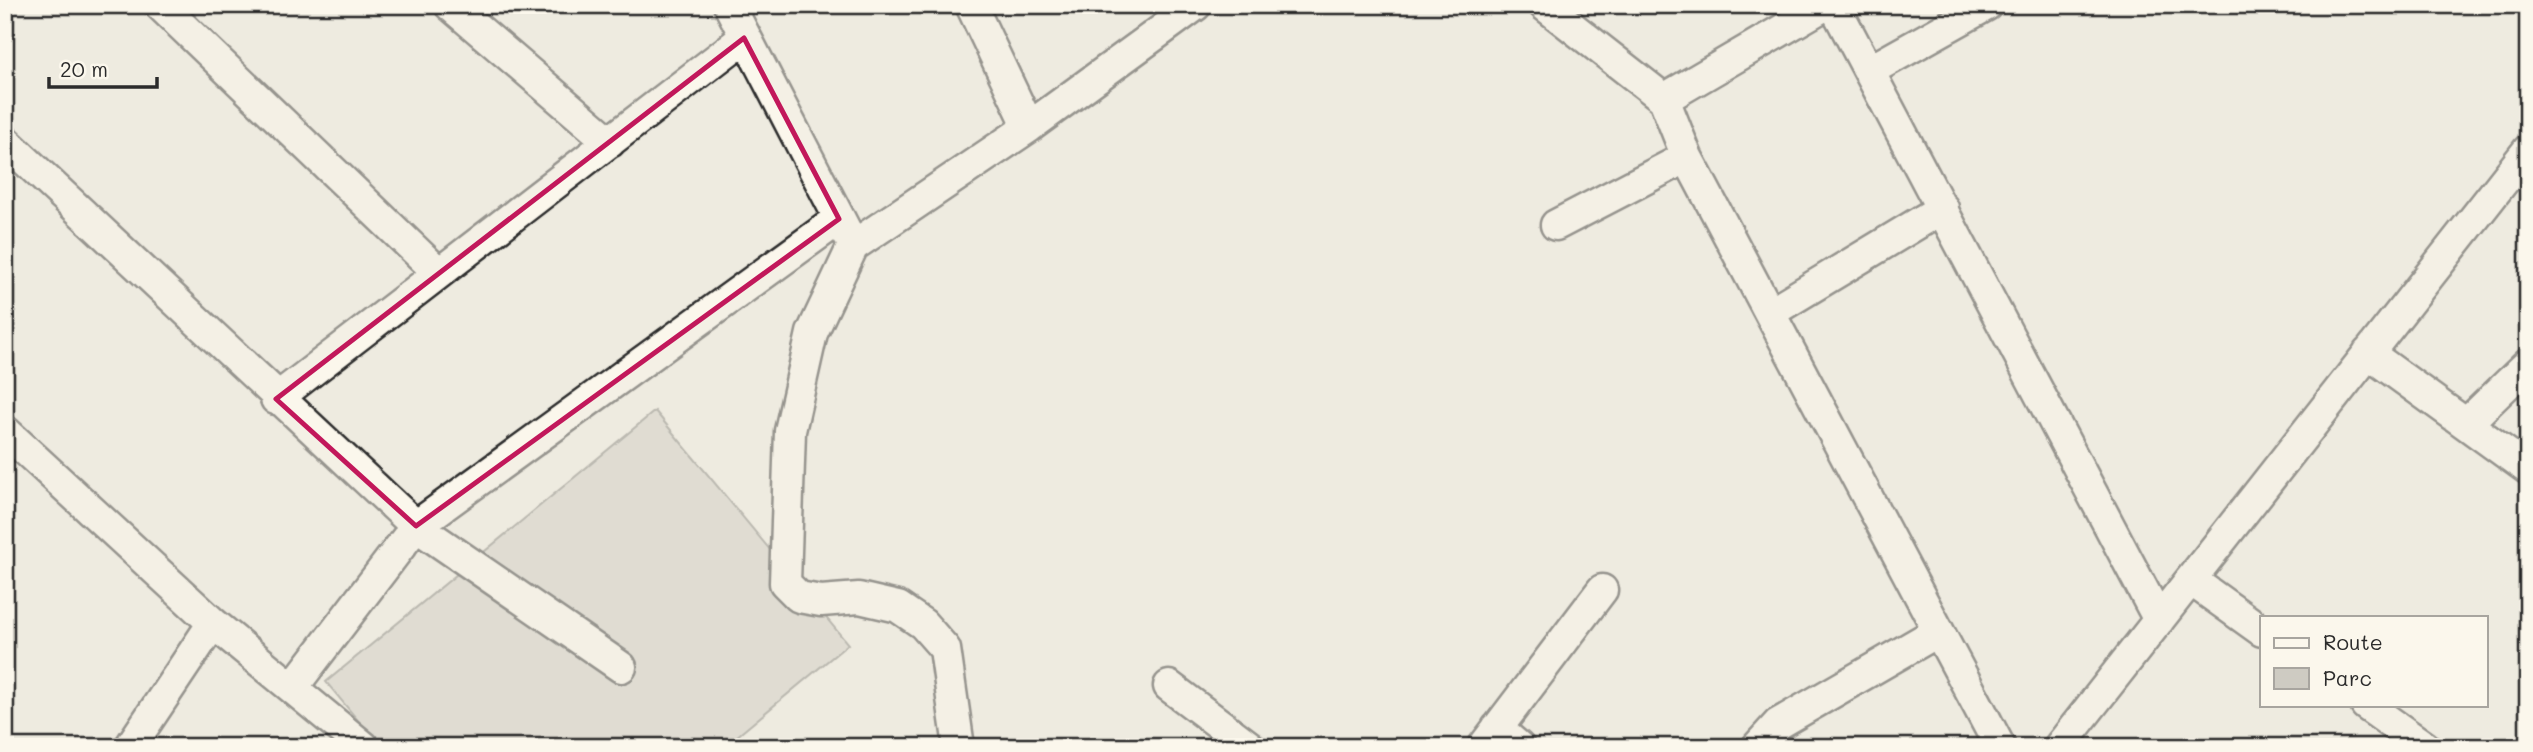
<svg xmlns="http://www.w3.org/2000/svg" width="2533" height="752" viewBox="0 0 2533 752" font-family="Mali,sans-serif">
<rect width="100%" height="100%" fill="#eeebe0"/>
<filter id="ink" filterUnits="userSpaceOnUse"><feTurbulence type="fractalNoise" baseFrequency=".0143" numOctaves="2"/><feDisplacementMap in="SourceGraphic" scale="14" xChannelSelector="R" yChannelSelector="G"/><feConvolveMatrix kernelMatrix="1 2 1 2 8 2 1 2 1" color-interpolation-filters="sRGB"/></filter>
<g filter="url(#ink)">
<path fill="#cecbc2" stroke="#7c7b76" stroke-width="2" d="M655 411 848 644 724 747H380L326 682Z"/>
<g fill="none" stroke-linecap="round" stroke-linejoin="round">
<g stroke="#2b2b2b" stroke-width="35">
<path id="street" d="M160 5 439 273
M450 5 610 142
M729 5 848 235
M971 5 1029 127
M1544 5 1664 99 1687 157 2000 747
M1834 5 2159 620
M1869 71 1987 5
M1664 99 1825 5
M5 141 416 526 621 667
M1556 225 1687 157
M1771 312 1943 208
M2368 353 2528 469
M276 399 744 38
M2466 424 2528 364
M5 431 213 623 364 747
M2191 580 2262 631
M1169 686 1250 747
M293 687 416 526 839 219
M2366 705 2425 747
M1497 728 1519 747
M130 747 213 623
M959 747 945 649 923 624 898 607 859 598 821 601 799 597 785 583 790 431 812 333 853 246 1029 127 1196 5
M1483 747 1602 590
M1757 747 1778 724 1937 632
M2059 747 2528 150"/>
</g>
<use href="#street" stroke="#fbf7ec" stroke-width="30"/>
</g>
</g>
<path d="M0 0H2533V752H0ZM744 38 839 219 416 526 276 399Z" fill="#eeebe0" fill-opacity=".55" fill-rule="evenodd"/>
<path fill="none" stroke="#c2185b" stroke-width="5" stroke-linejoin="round" d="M744 38 839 219 416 526 276 399Z"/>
<rect width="2533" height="752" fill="none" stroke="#fbf7ec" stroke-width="28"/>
<rect x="14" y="14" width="2505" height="724" fill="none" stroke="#2b2b2b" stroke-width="2.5" filter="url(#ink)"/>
<rect x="2260" y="616" width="228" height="91" fill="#fbf7ec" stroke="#a8a59f" stroke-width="2"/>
<rect x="2274" y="638" width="35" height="10" fill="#fbf7ec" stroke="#a8a59f" stroke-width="2"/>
<text x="2323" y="650" font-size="21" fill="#2b2b2b">Route</text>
<rect x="2274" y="668" width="35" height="21" fill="#cecbc2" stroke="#a8a59f" stroke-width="2"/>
<text x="2323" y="686" font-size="21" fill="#2b2b2b">Parc</text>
<path d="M49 77v10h108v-10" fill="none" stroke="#2b2b2b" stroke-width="3.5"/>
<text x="60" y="77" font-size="21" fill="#2b2b2b" stroke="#fbf7ec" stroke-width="5" paint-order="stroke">20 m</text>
</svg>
